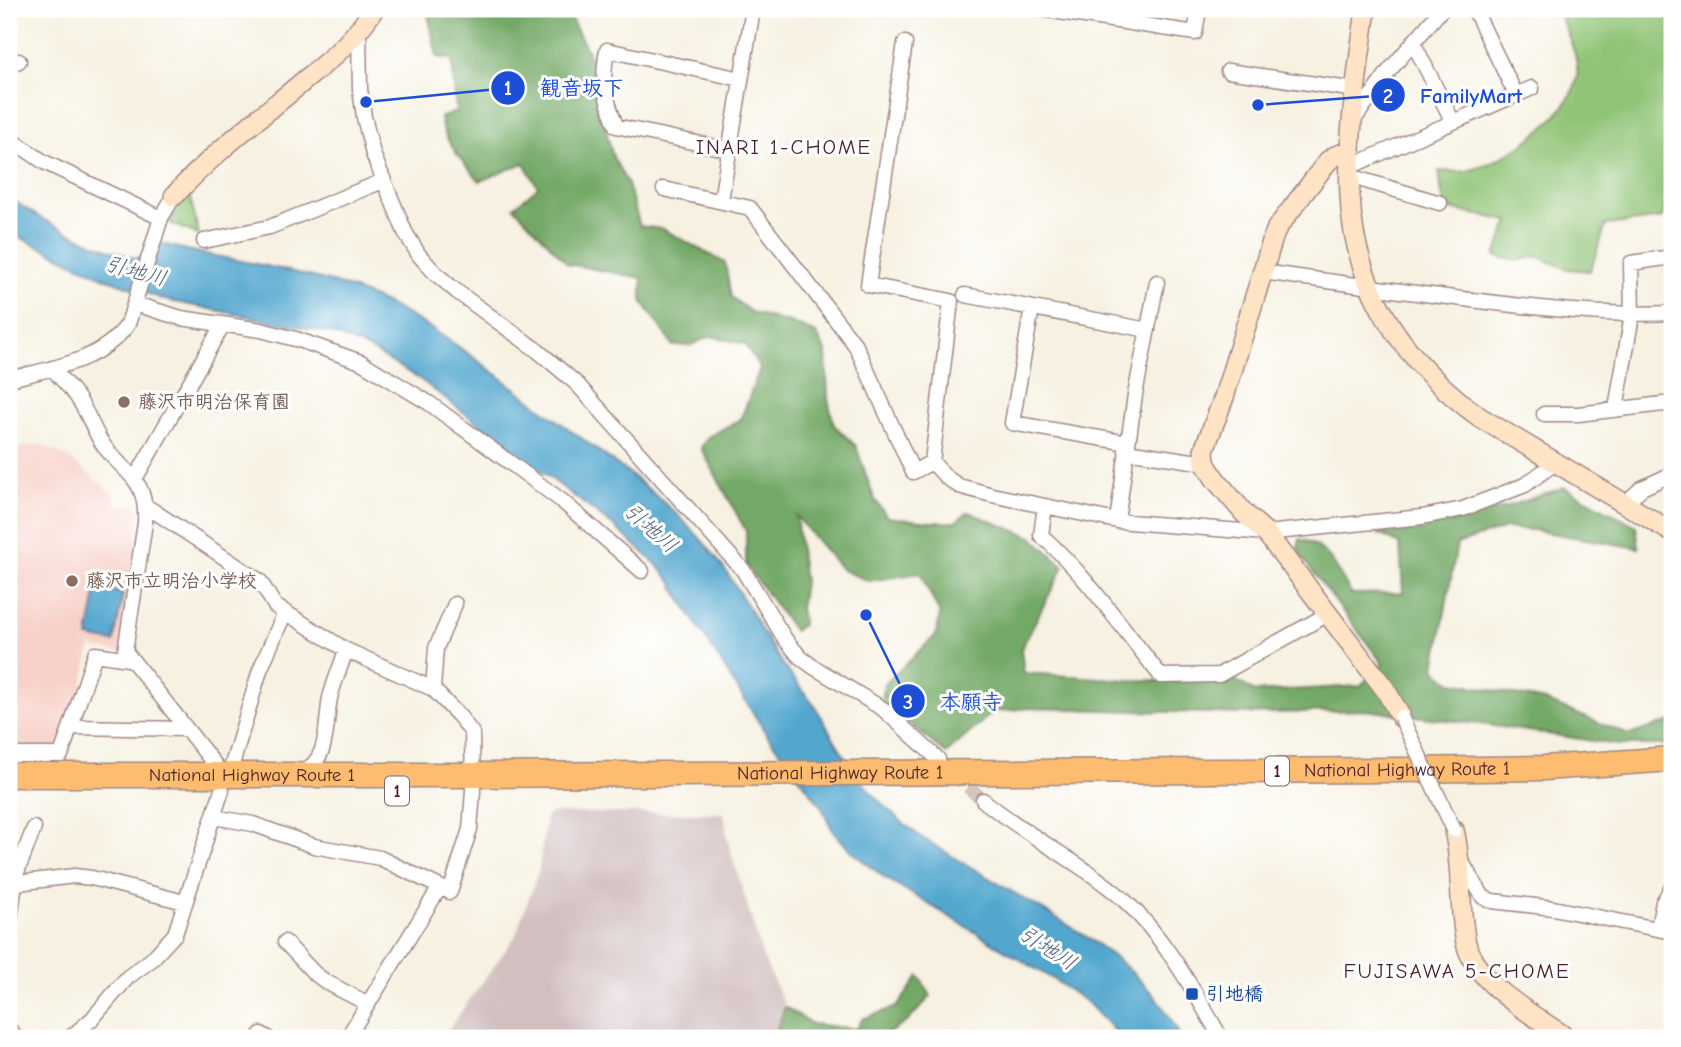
<svg xmlns="http://www.w3.org/2000/svg" width="1681" height="1047" viewBox="0 0 1681 1047" font-family="'Comic Neue','Klee One',sans-serif">
<rect width="100%" height="100%" fill="#fff"/>
<filter id="ink" filterUnits="userSpaceOnUse"><feTurbulence type="fractalNoise" baseFrequency=".0143" numOctaves="2"/><feDisplacementMap in="SourceGraphic" scale="14" xChannelSelector="R" yChannelSelector="G"/><feConvolveMatrix kernelMatrix="1 2 1 2 8 2 1 2 1" color-interpolation-filters="sRGB"/></filter>
<filter id="wash" filterUnits="userSpaceOnUse"><feTurbulence type="fractalNoise" baseFrequency=".00686" numOctaves="4" result="noise"/><feDisplacementMap in="SourceGraphic" scale="28" xChannelSelector="R" yChannelSelector="G"/><feGaussianBlur stdDeviation="1.57" result="paint"/><feColorMatrix in="noise" values="0 0 0 0 0 0 0 0 0 0 0 0 0 0 0 0 0 1.4 0 .05"/><feComposite in="paint" operator="in"/></filter>
<g filter="url(#wash)">
<rect width="100%" height="100%" fill="#f6f1e1"/>
<path fill="#f7d1c8" d="M43 445 70 459 113 494 116 505H136L140 511 121 653 91 647 79 699 62 749 9 751V449Z"/>
<path fill="#d2bfc0" d="M551 813H724L728 842 763 957 785 1007 774 1038H442L515 937 539 869 546 817Z"/>
<path fill="#8fc375" stroke="#6c7150" stroke-width="2" d="M1558 9H1672V196L1668 197 1662 218 1606 225 1590 271 1567 269 1537 256 1517 261 1495 256 1509 221 1444 208 1439 171C1448 171 1458 173 1467 171 1505 162 1565 121 1576 82 1583 59 1564 30 1558 9Z
M189 192 199 235 170 223 182 200Z"/>
<path fill="#73a966" stroke="#5e6448" stroke-width="2" d="M427 9H566L597 70 595 88 613 157 628 185 640 226 663 229 725 263 731 297 751 312 800 326 816 334 826 351 828 399 834 425 856 446 874 498 887 517 931 522H955L968 512 1032 537 1064 566 1021 649 1024 673 1129 680 1212 682 1229 676 1255 692 1360 686 1383 664 1297 551 1300 539C1330 547 1336 569 1351 594L1403 593 1400 544 1377 533 1417 531 1507 507 1564 487 1636 526 1639 548 1533 530 1505 528 1457 544 1435 668 1448 681 1545 701 1629 735 1672 721V745H1619L1488 725 1364 710 1244 714 1030 708 993 712 946 754 882 701 884 685 936 635 940 614 920 573 869 581 842 570 796 516 804 582 800 609 803 624 794 631 746 565V531L701 448 708 437 741 419 760 368 745 344 711 336 691 345 673 346 642 301V278L568 264 514 207 538 187 524 163 480 181C464 164 444 142 440 118L456 112 452 59 437 57Z
M919 976 931 996 908 1021 881 1038H774L785 1007 812 1024 857 1029 862 1019 897 1007Z"/>
<path fill="#53a7cf" stroke="#4e637d" stroke-width="2" d="M9 197C50 227 88 243 136 259L159 243C217 259 277 265 334 283 420 309 487 368 558 421 617 465 680 506 723 567 745 599 762 634 784 666 794 680 806 693 816 708 831 733 845 760 863 783 880 804 901 822 921 837 955 858 989 878 1023 898 1084 934 1150 971 1181 1038H1121L1088 1003 1056 981 884 877 852 852 833 831 821 806 767 735 673 587 675 585 656 564 615 527 421 380 371 350 331 333 165 300 105 278 9 232Z
M97 588 123 593 114 642 88 637Z"/>
</g>
<g filter="url(#ink)">
<g fill="none" stroke-linecap="round" stroke-linejoin="round">
<path stroke="#d4c7bd" stroke-width="14" stroke-dasharray="14 7" stroke-linecap="butt" d="M952 773 983 800"/>
<g stroke="#a08886" stroke-width="17">
<path id="street" d="M1040 9 1195 33 1199 9
M1474 9 1516 95
M359 33 360 89 364 117 373 154 405 232 419 255 435 273 456 291 538 351 577 384 743 570 785 639 800 657 812 666 883 709 938 759
M1413 42 1453 122
M905 43 868 285 951 301 932 462
M9 65 19 61
M1228 71 1356 90
M1353 121 1389 71 1442 9
M9 138 44 162 161 218
M730 150 616 126C605 95 601 84 607 50L741 79
M1349 167 1532 88
M1349 176 1440 203
M664 189 750 208 856 346 913 472 932 462 947 478 959 486 992 495 1117 521 1266 533 1422 517 1463 509 1525 485 1555 463
M721 200 753 9
M204 241 270 227 383 181
M1262 272C1340 283 1418 294 1496 303 1555 310 1613 316 1672 313
M965 295 1148 330
M135 304 181 318 261 330 299 340 361 362 429 403 562 501 642 571
M1032 308 1012 423 1128 443
M52 368C60 378 70 387 77 397 87 411 92 426 100 440 121 474 148 474 145 523L125 651 223 775
M9 379C52 368 101 362 128 324L161 218 174 196
M1616 409 1632 315 1631 263 1672 257
M1544 414H1578L1672 403
M1126 451 1205 463
M135 479 222 326
M1624 504 1642 488 1672 474
M146 506 260 581 275 606 346 650 433 689 460 717 472 733 473 791 470 829 450 892 380 858 314 846 253 824 214 817
M1045 506 1041 535C1087 576 1122 628 1161 676L1219 675 1328 614
M1117 521 1135 395 1157 282
M433 689 436 648 455 604
M71 727 186 729
M9 755H61L95 654 129 659
M301 772C330 762 325 723 330 698 334 682 341 666 346 650
M229 775 260 670 285 612
M983 800C1027 836 1079 861 1123 899 1164 936 1194 991 1221 1038
M1460 859 1483 897 1492 901 1553 908 1672 932
M9 884 74 876 92 878 184 902
M9 928 16 875 34 828
M1658 928 1663 902 1672 887
M285 942 314 973 326 982 368 1004
M261 1034 268 1038
M70 1038 92 1019 128 977 151 960 175 934 222 790
M347 1038 440 887"/>
</g>
<g stroke="#a08886" stroke-width="22">
<path id="secondary" d="M1366 9C1358 70 1347 134 1350 196 1354 291 1406 364 1481 418L1672 532
M1350 151 1335 156 1328 161 1277 228 1273 238 1224 397 1204 450 1205 463 1215 479 1244 513 1266 533 1328 614 1385 689 1401 717
M174 196C211 155 257 120 299 85 330 59 352 43 374 9
M1454 830C1463 867 1458 906 1466 943 1476 985 1534 1015 1567 1038"/>
</g>
<g stroke="#a08886" stroke-width="24">
<path id="primary" d="M9 1034 12 1038"/>
</g>
<g stroke="#a08886" stroke-width="27">
<g id="highway">
<path id="s1" d="M9 775H473L1402 770 1544 768 1672 759"/>
</g>
</g>
<use href="#street" stroke="#fff" stroke-width="14"/>
<use href="#secondary" stroke="#fee4c5" stroke-width="19"/>
<use href="#primary" stroke="#fdbc6f" stroke-width="21"/>
<use href="#highway" stroke="#fdbc6f" stroke-width="24"/>
<g stroke="#a08886" stroke-width="17" stroke-linecap="butt">
<path id="street-bridge" d="M1401 717 1454 830"/>
</g>
<use href="#street-bridge" stroke="#fff" stroke-width="14"/>
</g>
</g>
<g fill="#8d6e63" stroke="#fff" stroke-width="2.5">
<circle cx="124" cy="402" r="7"/>
<circle cx="72" cy="581" r="7"/>
</g>
<rect fill="#1a4fb4" stroke="#fff" stroke-width="2.5" x="1185" y="987" width="14" height="14" rx="3.5"/>
<g text-anchor="middle" dominant-baseline="central" stroke-width="6" stroke-linejoin="round" paint-order="stroke">
<g fill="#fff" stroke="#80626b" stroke-width="2">
<rect x="1265" y="756.5" width="24" height="29" rx="5"/>
<rect x="385" y="776.5" width="24" height="29" rx="5"/>
</g>
<g font-size="18" font-weight="bold" fill="#4a1f2b">
<text x="1277" y="771">1</text>
<text x="397" y="791">1</text>
</g>
<g font-size="19" font-weight="bold" fill="#785e54" stroke="#fff" text-anchor="start">
<text x="138" y="402">藤沢市明治保育園</text>
<text x="86" y="581">藤沢市立明治小学校</text>
</g>
<g font-size="19" fill="#4a1f2b" stroke="#fff">
<text stroke="none"><textPath href="#s1" startOffset="1398">National Highway Route 1</textPath></text>
<text stroke="none"><textPath href="#s1" startOffset="831">National Highway Route 1</textPath></text>
<text stroke="none"><textPath href="#s1" startOffset="243">National Highway Route 1</textPath></text>
</g>
<g font-size="19" font-weight="bold" fill="#164399" stroke="#fff" text-anchor="start">
<text x="1206" y="994">引地橋</text>
</g>
<g font-size="21" letter-spacing="2" fill="#4a1f2b" stroke="#fff">
<text x="784" y="147">INARI 1-CHOME</text>
<text x="1457" y="971">FUJISAWA 5-CHOME</text>
</g>
<g font-size="21" font-style="italic" fill="#4e5c75" stroke="#fff">
<text transform="translate(136 271) rotate(15)">引地川</text>
<text transform="translate(651 528) rotate(41)">引地川</text>
<text transform="translate(1048 948) rotate(33)">引地川</text>
</g>
</g>
<path fill="none" stroke="#1d4ed8" stroke-width="2.5" d="M366 102L508 88M1258 105L1388 95M866 615L908 701"/>
<g fill="#1d4ed8" stroke="#fff" stroke-width="2.5">
<circle cx="366" cy="102" r="7"/>
<circle cx="1258" cy="105" r="7"/>
<circle cx="866" cy="615" r="7"/>
<circle cx="508" cy="88" r="18"/>
<circle cx="1388" cy="95" r="18"/>
<circle cx="908" cy="701" r="18"/>
</g>
<g font-size="21" text-anchor="middle" font-weight="bold" fill="#fff">
<text x="508" y="95">1</text>
<text x="1388" y="103">2</text>
<text x="908" y="709">3</text>
</g>
<g font-size="21" text-anchor="middle" font-weight="bold" fill="#1d4ed8" stroke="#fff" stroke-width="6" stroke-linejoin="round" paint-order="stroke">
<text x="582" y="95">観音坂下</text>
<text x="1471" y="103">FamilyMart</text>
<text x="971" y="709">本願寺</text>
</g>
<rect width="1681" height="1047" fill="none" stroke="#fff" stroke-width="35"/>
</svg>
